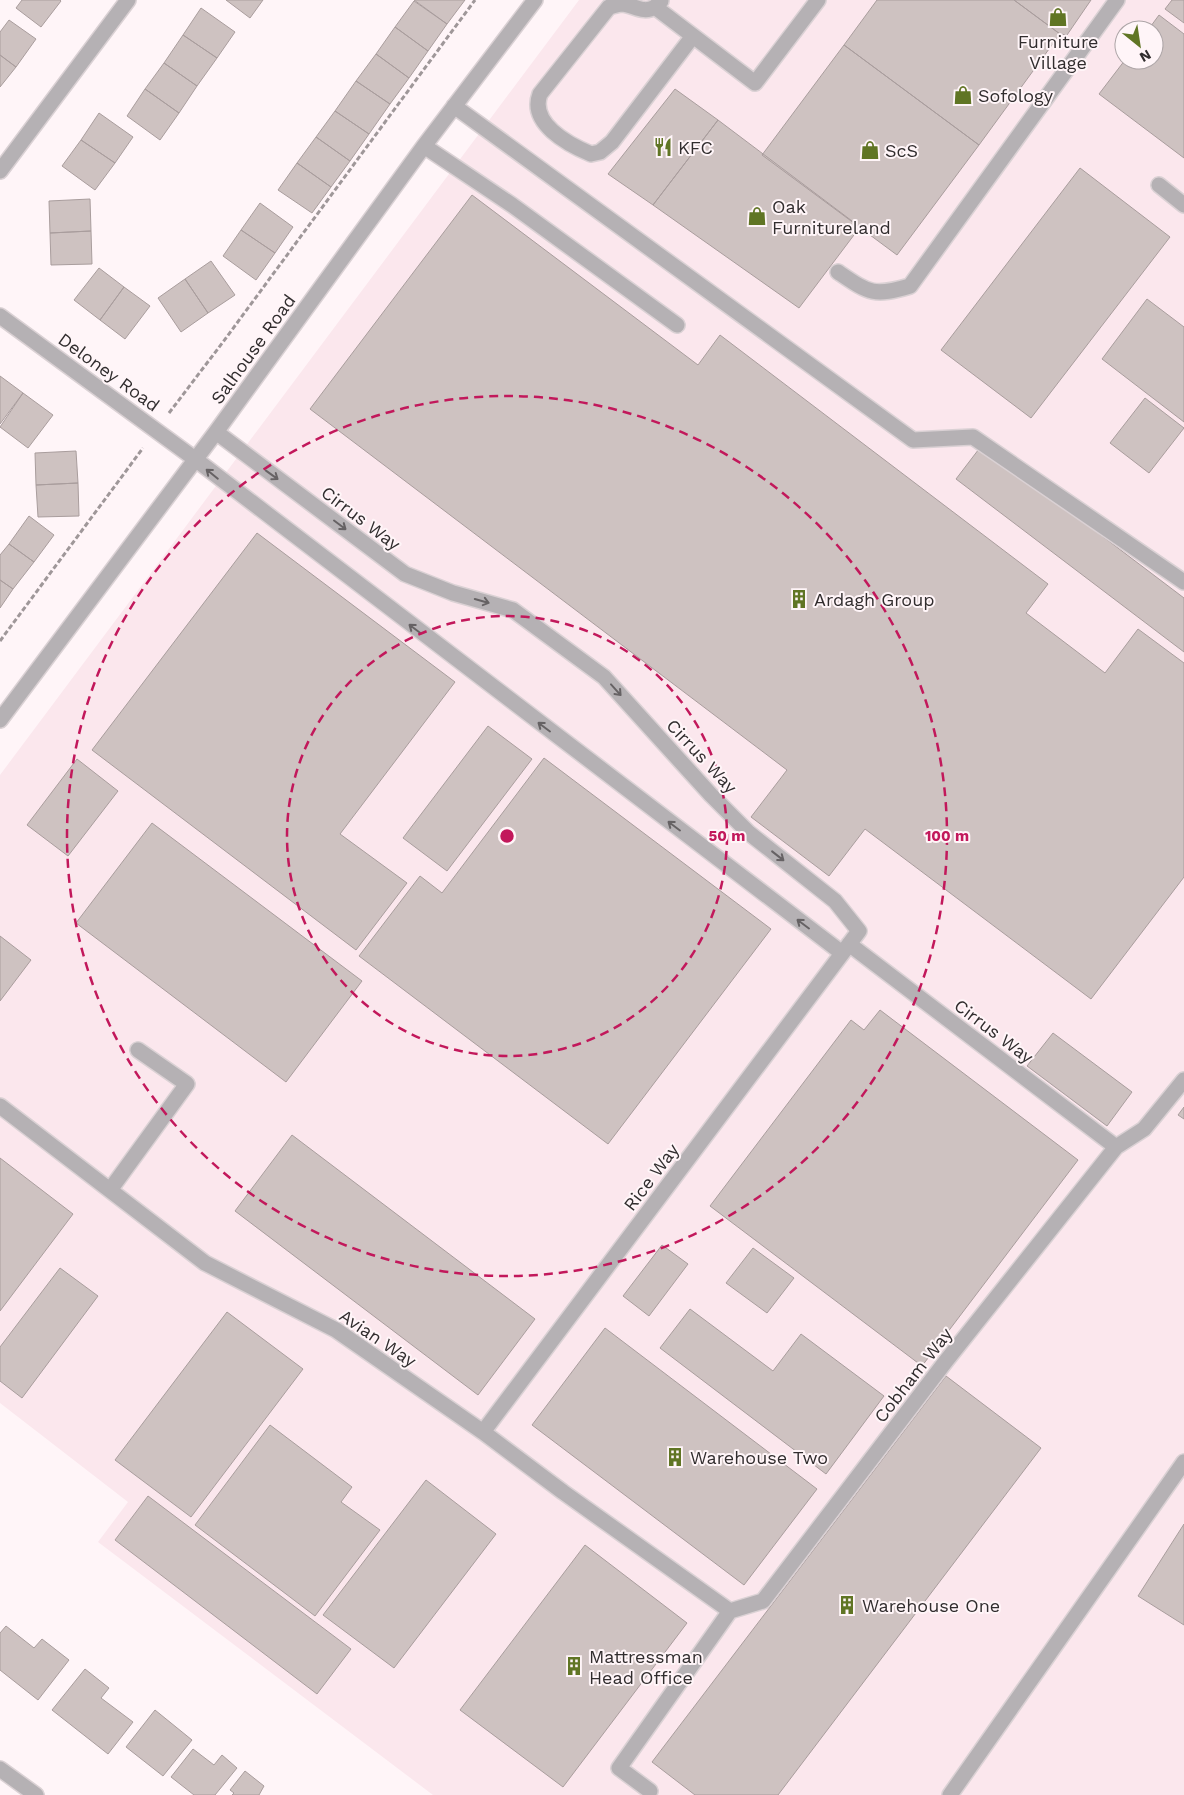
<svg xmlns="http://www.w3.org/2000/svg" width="1184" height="1795" viewBox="0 0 1184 1795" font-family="'Work Sans',sans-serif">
<rect width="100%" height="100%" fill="#fff5f8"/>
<path fill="#fbe7ed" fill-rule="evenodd" d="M579 0H1184V1795H433L98 1542 128 1502 0 1403V775ZM1124 30H1154V60H1124Z"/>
<path fill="#cec2c1" stroke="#a99d9d" d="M22 0H60L61 1 41 27 16 8Z
M226 0H263L250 18Z
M414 0H465L447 24Z
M877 0H1014L1060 34 979 145 844 45Z
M1014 0H1091L1067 35 1060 34Z
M1172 0H1184V23L1165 9Z
M414 1 447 24 428 51 395 27Z
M201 8 235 32 217 58 183 35Z
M1159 15 1184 34V158L1099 94 1125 60H1154V30H1148Z
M9 20 36 39 16 67 0 55V32Z
M395 27 428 51 409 78 376 54Z
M183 35 217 58 197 86 164 63Z
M844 45 979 145 897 255 762 155Z
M376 54 409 78 390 104 356 81Z
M0 55 16 67 0 87Z
M164 63 197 86 179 113 145 89Z
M356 81 390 104 369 134 335 111Z
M145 89 179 113 160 140 127 116Z
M675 89 718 120 653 205 608 174Z
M335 111 369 134 350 161 316 137Z
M99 113 133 137 115 163 81 140Z
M718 120 860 227 799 308 653 205Z
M316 137 350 161 331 187 297 163Z
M81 140 115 163 95 190 62 166Z
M297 163 331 187 312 213 278 190Z
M1080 168 1170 237 1031 418 941 350Z
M472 195 698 365 720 335 1048 584 1026 613 1105 673 1138 629 1184 663V877L1091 999 865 829 829 876 751 817 787 770 310 409Z
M90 199 91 231 50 233 49 201Z
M260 203 293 227 275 253 241 230Z
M241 230 275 253 256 280 223 256Z
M91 231 92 264 51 265 50 233Z
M211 261 235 295 208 313 185 279Z
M99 268 124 287 100 320 74 300Z
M185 279 208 313 181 332 158 298Z
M124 287 150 306 125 339 100 320Z
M1147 299 1184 327V422L1102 359Z
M0 376 23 393 0 424Z
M23 393 53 415 28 448 0 427Z
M1145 398 1184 428 1149 473 1110 443Z
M982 445 1184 598V652L956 479Z
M76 451 78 483 36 485 35 453Z
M78 483 79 516 38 517 36 485Z
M29 516 54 535 34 562 9 544Z
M257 533 455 682 340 834 407 883 356 950 92 750Z
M9 544 34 562 13 589 0 580V555Z
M0 580 13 589 0 608Z
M488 726 532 759 447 871 403 838Z
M544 758 771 929 608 1144 359 956 420 876 442 893Z
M77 759 118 791 68 856 27 825Z
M152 823 362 981 286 1082 76 923Z
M0 936 31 960 0 1001Z
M880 1010 1078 1160 922 1366 710 1206 851 1020 864 1030Z
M1053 1033 1132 1092 1107 1126 1027 1066Z
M1184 1107V1119L1178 1115Z
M292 1135 535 1319 478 1395 235 1211Z
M0 1158 73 1214 0 1311Z
M662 1245 688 1264 649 1316 623 1296Z
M753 1248 794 1278 767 1313 726 1283Z
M60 1268 98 1296 22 1398 0 1381V1347Z
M690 1309 773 1371 801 1334 884 1396 826 1474 660 1348Z
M227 1312 303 1369 191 1517 115 1460Z
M605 1328 817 1489 744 1585 532 1425Z
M946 1376 1041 1448 778 1795H695L652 1762Z
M270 1425 352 1487 341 1502 380 1530 315 1616 195 1525Z
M426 1480 496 1534 394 1668 323 1615Z
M148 1496 351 1649 317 1694 115 1540Z
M1184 1524V1625L1138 1596Z
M585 1545 687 1623 563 1787 460 1710Z
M6 1626 34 1648 42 1639 69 1660 38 1700 0 1670V1633Z
M85 1669 109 1688 101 1698 133 1722 108 1754 52 1710Z
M155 1710 192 1740 163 1776 126 1747Z
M193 1749 214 1765 222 1755 237 1768 215 1795H194L171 1777Z
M245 1771 264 1786 259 1795H232L234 1793 230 1790Z"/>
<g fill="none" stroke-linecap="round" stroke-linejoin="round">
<g stroke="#dad1d4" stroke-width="18">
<path id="minor" d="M661 1 655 7 755 83 818 0
M655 7C643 14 634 5 622 4 618 4 613 6 609 7L540 94C529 123 567 144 591 154L600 152 612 142 693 36
M454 106 913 440 973 437 1184 582
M424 146 512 205 677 325
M0 171 128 0
M1159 185 1184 205
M838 272C869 293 873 297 910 286L1117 0
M0 316 195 459 842 953
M216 432 405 574 453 593 513 610 604 677 711 795 749 833 835 901 859 931 483 1432
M0 720 216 432 424 146 535 0
M849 944 1116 1147
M0 1106 205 1263 336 1330 483 1432 563 1492 730 1611
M110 1190 187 1084 138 1050
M730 1611 763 1601 946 1361 1116 1147 1144 1129 1184 1080
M0 1769 36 1795
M650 1791 619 1768 730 1611
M950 1795 1184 1462"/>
</g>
<path stroke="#9f9799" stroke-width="3" stroke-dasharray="5 2.5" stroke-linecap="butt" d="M169 413 223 342 475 0
M0 641 143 448"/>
<use href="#minor" stroke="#b5b1b4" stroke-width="15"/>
</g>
<defs><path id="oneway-shaft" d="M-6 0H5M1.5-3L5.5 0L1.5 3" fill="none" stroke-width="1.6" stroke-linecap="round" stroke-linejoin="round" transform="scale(1.25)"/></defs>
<g stroke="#666264">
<use href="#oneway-shaft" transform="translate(212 474) rotate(-141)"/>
<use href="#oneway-shaft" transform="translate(272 475) rotate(36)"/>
<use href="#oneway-shaft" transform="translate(340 525) rotate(37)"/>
<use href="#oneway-shaft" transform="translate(482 601) rotate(16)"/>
<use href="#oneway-shaft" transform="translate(415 629) rotate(-143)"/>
<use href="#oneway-shaft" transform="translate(616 690) rotate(48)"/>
<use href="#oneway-shaft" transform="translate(544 727) rotate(-143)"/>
<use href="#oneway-shaft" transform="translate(674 826) rotate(-143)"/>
<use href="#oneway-shaft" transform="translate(778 856) rotate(38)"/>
<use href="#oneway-shaft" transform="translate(803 924) rotate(-143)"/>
</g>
<g fill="none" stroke="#c2185b" stroke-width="2.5" stroke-dasharray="9 6">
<circle cx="507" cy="836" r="220"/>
<circle cx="507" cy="836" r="440"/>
</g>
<defs>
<g id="shop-bare" transform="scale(1.5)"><path d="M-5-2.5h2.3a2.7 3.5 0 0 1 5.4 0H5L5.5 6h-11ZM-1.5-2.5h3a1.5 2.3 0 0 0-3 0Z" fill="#607524" stroke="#fff5f8" stroke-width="2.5" paint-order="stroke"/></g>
<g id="restaurant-bare" transform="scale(1.5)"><path d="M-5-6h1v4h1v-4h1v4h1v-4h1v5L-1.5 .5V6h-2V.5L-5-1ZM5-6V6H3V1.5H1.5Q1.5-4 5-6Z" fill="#607524" stroke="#fff5f8" stroke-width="2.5" paint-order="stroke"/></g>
<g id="building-bare" transform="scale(1.5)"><path d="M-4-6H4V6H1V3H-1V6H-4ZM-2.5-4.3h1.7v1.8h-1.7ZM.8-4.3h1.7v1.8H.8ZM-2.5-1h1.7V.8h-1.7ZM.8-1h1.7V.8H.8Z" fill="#607524" stroke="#fff5f8" stroke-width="2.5" paint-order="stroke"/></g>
</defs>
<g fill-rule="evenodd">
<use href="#shop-bare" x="1058" y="17"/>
<use href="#shop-bare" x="963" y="95"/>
<use href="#restaurant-bare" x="663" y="147"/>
<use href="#shop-bare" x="870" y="150"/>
<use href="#shop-bare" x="757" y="216"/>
<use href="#building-bare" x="799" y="599"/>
<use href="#building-bare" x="675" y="1457"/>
<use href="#building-bare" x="847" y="1605"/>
<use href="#building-bare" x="574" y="1666"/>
</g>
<g text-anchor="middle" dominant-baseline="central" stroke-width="4" stroke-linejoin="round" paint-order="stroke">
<g font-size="18" fill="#312d2e" stroke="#fff5f8" text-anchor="start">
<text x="1058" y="41" text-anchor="middle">Furniture<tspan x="1058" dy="21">Village</tspan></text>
<text x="978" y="95">Sofology</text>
<text x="678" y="147">KFC</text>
<text x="885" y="150">ScS</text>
<text x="772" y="206">Oak<tspan x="772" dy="21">Furnitureland</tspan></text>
<text x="814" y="599">Ardagh Group</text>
<text x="690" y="1457">Warehouse Two</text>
<text x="862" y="1605">Warehouse One</text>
<text x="589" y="1656">Mattressman<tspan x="589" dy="21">Head Office</tspan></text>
</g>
<g font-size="18" fill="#312d2e" stroke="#fff5f8">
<text transform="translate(253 349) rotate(-54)">Salhouse Road</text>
<text transform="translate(109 372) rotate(36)">Deloney Road</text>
<text transform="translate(361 518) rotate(37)">Cirrus Way</text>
<text transform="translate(702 756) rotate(47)">Cirrus Way</text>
<text transform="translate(994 1031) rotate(37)">Cirrus Way</text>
<text transform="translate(651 1177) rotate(-53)">Rice Way</text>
<text transform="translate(378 1338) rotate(34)">Avian Way</text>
<text transform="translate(913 1375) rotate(-52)">Cobham Way</text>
</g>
</g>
<circle cx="507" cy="836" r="8" fill="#c2185b" stroke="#fff5f8" stroke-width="2.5"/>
<g font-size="15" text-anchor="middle" font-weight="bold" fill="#c2185b" stroke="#fff5f8" stroke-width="4" stroke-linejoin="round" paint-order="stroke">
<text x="727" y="841">50 m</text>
<text x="947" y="841">100 m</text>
</g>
<g transform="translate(1139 45) rotate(150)"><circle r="24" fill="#fff5f8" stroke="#ada5a7"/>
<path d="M0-4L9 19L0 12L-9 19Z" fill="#607524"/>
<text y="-8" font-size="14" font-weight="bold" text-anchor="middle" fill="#312d2e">N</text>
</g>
</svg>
